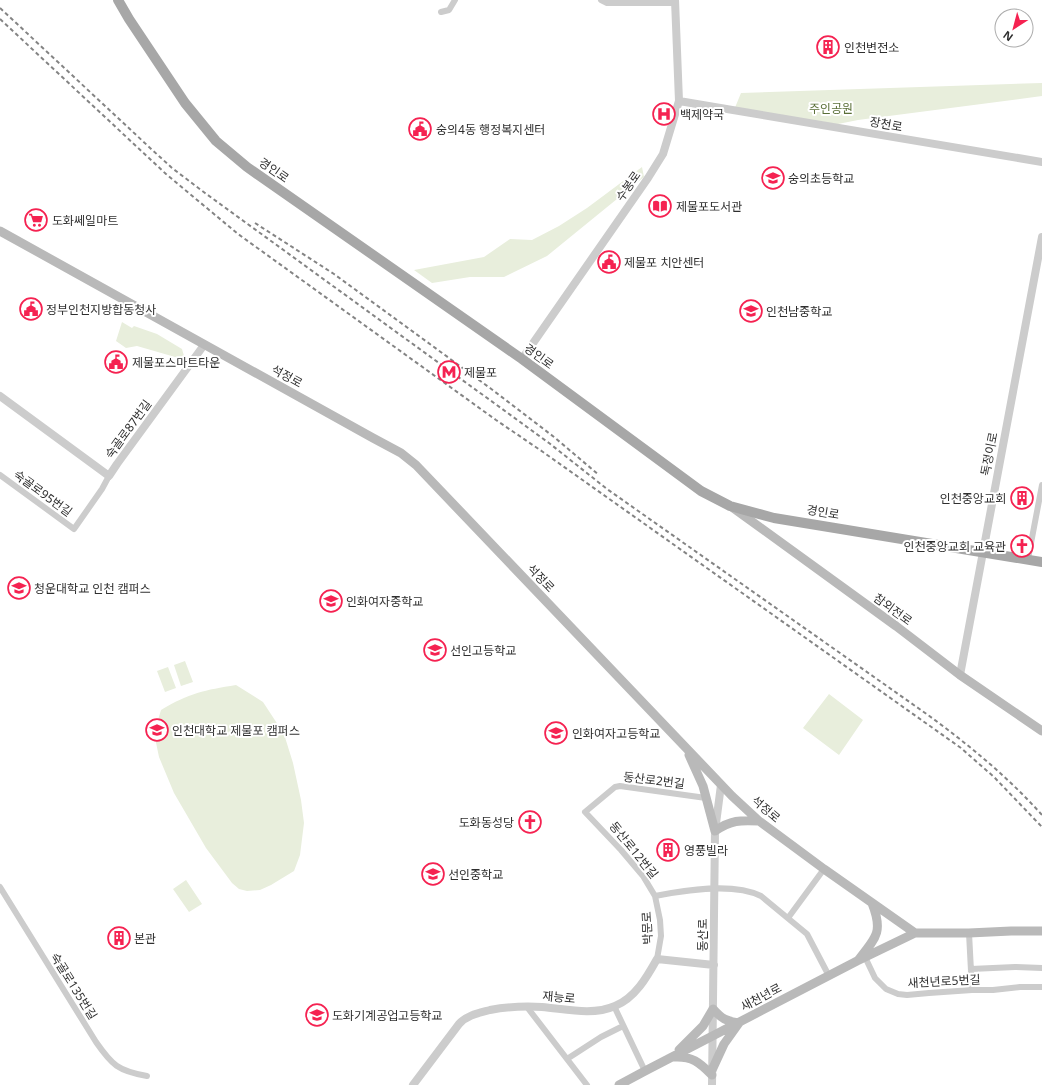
<svg xmlns="http://www.w3.org/2000/svg" width="1042" height="1085" viewBox="0 0 1042 1085" font-family="'Noto Sans','Noto Sans KR',sans-serif">
<rect width="100%" height="100%" fill="#fff"/>
<path fill="#e8eedc" d="M1042 83V96L858 120 828 126 734 110 741 93Z
M642 167 644 177 547 256 504 277H470L432 283 414 270 484 257 510 239 532 240 559 226 587 208Z
M122 322 132 328 134 326 157 334 182 349 184 356 182 359 137 346 126 348 116 341Z
M185 661 193 682 181 686 174 665Z
M168 667 176 688 165 692 157 671Z
M236 685 263 702 284 734 293 763 301 800 304 823 300 855 294 871 271 885 260 890 247 891 239 889 232 883 206 848 174 793 159 757 154 733 161 710C189 693 205 690 236 685Z
M829 694 863 720 839 755 803 728Z
M186 880 202 904 189 912 173 889Z"/>
<g fill="none" stroke-linecap="round" stroke-linejoin="round">
<path stroke="#ccc" stroke-width="6" d="M601 0 607 3H675
M441 12 449 10 455 0
M0 475 74 529 102 489 109 476
M1028 559 1042 485
M0 887 96 1042C112 1065 118 1071 147 1076
M655 896C685 890 733 882 761 896L807 934 829 976
M788 918 824 869
M969 933 972 990
M865 957 875 978 886 989 898 994 907 995 929 993 972 990H993L1020 987H1042
M657 959 661 936 660 920 655 896 643 876 621 850 585 812 615 787 620 786 706 798
M971 969 1015 967 1042 968
M614 1006 645 1071
M527 1007 587 1085
M567 1059 601 1037 623 1026"/>
<path stroke="#ccc" stroke-width="8" d="M679 101 1042 162
M522 359 648 178 663 154 679 101 675 0
M0 396 109 476 117 464 204 345
M960 675 1042 237
M413 1085 459 1024C467 1015 479 1013 490 1010 506 1007 525 1006 542 1007 566 1009 592 1016 615 1006 635 998 647 977 657 959L714 965
M712 1085 715 831 721 785"/>
<path stroke="#b9b9b9" stroke-width="9" d="M0 231 373 438 401 453 416 465 732 796 759 821 824 869 915 933H969L1011 931H1042
M732 507 896 626 960 675 1042 731
M689 755 703 786 715 831C731 820 740 820 759 821
M859 959C877 937 883 931 872 903
M679 1050 703 1026 713 1009C722 1019 726 1021 739 1023L724 1044 712 1070
M674 1057C692 1056 699 1062 712 1075
M619 1085 645 1071 857 961 915 933"/>
<path stroke="#a7a7a7" stroke-width="10" d="M118 0 129 19 185 103 216 141 247 167 522 359 701 491 730 506 774 518 1042 562"/>
<path stroke="#848484" stroke-width="2" stroke-dasharray="4 3" stroke-linecap="butt" d="M0 8 148 146 172 168 205 193 549 443 607 489 928 715C969 745 1008 777 1042 815
M0 19 166 174 238 234 496 420 543 452 961 748 994 777 1042 827
M255 223 334 274 490 388 554 437 599 475"/>
</g>
<defs>
<g id="building-ring" transform="scale(1.15)"><circle r="9.5" fill="#fff" stroke="#f52251" stroke-width="1.5"/><path d="M-4-6H4V6H1V3H-1V6H-4ZM-2.5-4.3h1.7v1.8h-1.7ZM.8-4.3h1.7v1.8H.8ZM-2.5-1h1.7V.8h-1.7ZM.8-1h1.7V.8H.8Z" fill="#f52251"/></g>
<g id="hospital-ring" transform="scale(1.15)"><circle r="9.5" fill="#fff" stroke="#f52251" stroke-width="1.5"/><path d="M-5-5h3v3.5h4V-5h3V5h-3V1.5h-4V5h-3Z" fill="#f52251"/></g>
<g id="civic-ring" transform="scale(1.15)"><circle r="9.5" fill="#fff" stroke="#f52251" stroke-width="1.5"/><path d="M-.6-6.5H3V-4.5H.6V-3L4-1V1h2V6H-6V1h2V-1L-.6-3ZM-1.2 2.5V6h2.4V2.5Z" fill="#f52251"/></g>
<g id="school-ring" transform="scale(1.15)"><circle r="9.5" fill="#fff" stroke="#f52251" stroke-width="1.5"/><path d="M0-5L7-2L0 1L-7-2ZM-4 1L0 2.5L4 1V4Q0 6-4 4Z" fill="#f52251"/></g>
<g id="library-ring" transform="scale(1.15)"><circle r="9.5" fill="#fff" stroke="#f52251" stroke-width="1.5"/><path d="M-6-4Q-3-5.5-.7-3.5V5Q-3 3-6 4ZM6-4Q3-5.5 .7-3.5V5Q3 3 6 4Z" fill="#f52251"/></g>
<g id="supermarket-ring" transform="scale(1.15)"><circle r="9.5" fill="#fff" stroke="#f52251" stroke-width="1.5"/><path d="M-6-5.5h2.5l.6 2H6L4.5 2H-2.5L-4.4-4H-6ZM-1.5 3.2a1.3 1.3 0 1 0 .1 0ZM3 3.2a1.3 1.3 0 1 0 .1 0Z" fill="#f52251"/></g>
<g id="metro-ring" transform="scale(1.15)"><circle r="9.5" fill="#fff" stroke="#f52251" stroke-width="1.5"/><path d="M-5.5 5V-5H-3L0 0L3-5H5.5V5H3V-.5L0 4L-3-.5V5Z" fill="#f52251"/></g>
<g id="church-ring" transform="scale(1.15)"><circle r="9.5" fill="#fff" stroke="#f52251" stroke-width="1.5"/><path d="M-1.2-6h2.4v3.5h3.3v2.4h-3.3V6h-2.4V-.1h-3.3v-2.4h3.3Z" fill="#f52251"/></g>
<g id="university-ring" transform="scale(1.15)"><circle r="9.5" fill="#fff" stroke="#f52251" stroke-width="1.5"/><path d="M0-5L7-2L0 1L-7-2ZM-4 1L0 2.5L4 1V4Q0 6-4 4Z" fill="#f52251"/></g>
</defs>
<g fill-rule="evenodd">
<use href="#building-ring" x="828" y="47"/>
<use href="#hospital-ring" x="664" y="114"/>
<use href="#civic-ring" x="420" y="129"/>
<use href="#school-ring" x="773" y="178"/>
<use href="#library-ring" x="660" y="206"/>
<use href="#supermarket-ring" x="36" y="220"/>
<use href="#civic-ring" x="609" y="262"/>
<use href="#civic-ring" x="31" y="309"/>
<use href="#school-ring" x="751" y="311"/>
<use href="#civic-ring" x="116" y="362"/>
<use href="#metro-ring" x="449" y="372"/>
<use href="#building-ring" x="1022" y="498"/>
<use href="#church-ring" x="1022" y="546"/>
<use href="#university-ring" x="19" y="588"/>
<use href="#school-ring" x="331" y="601"/>
<use href="#school-ring" x="435" y="650"/>
<use href="#university-ring" x="157" y="730"/>
<use href="#school-ring" x="556" y="733"/>
<use href="#church-ring" x="530" y="822"/>
<use href="#building-ring" x="668" y="850"/>
<use href="#school-ring" x="433" y="874"/>
<use href="#building-ring" x="119" y="938"/>
<use href="#school-ring" x="317" y="1015"/>
</g>
<g text-anchor="middle" dominant-baseline="central" stroke-width="4" stroke-linejoin="round" paint-order="stroke">
<g font-size="12" fill="#2f2f2f" stroke="#fff" text-anchor="start">
<text x="844" y="47">인천변전소</text>
<text x="680" y="114">백제약국</text>
<text x="436" y="129">숭의4동 행정복지센터</text>
<text x="788" y="178">숭의초등학교</text>
<text x="676" y="206">제물포도서관</text>
<text x="52" y="220">도화쎄일마트</text>
<text x="624" y="262">제물포 치안센터</text>
<text x="46" y="309">정부인천지방합동청사</text>
<text x="766" y="311">인천남중학교</text>
<text x="132" y="362">제물포스마트타운</text>
<text x="464" y="372">제물포</text>
<text x="1006" y="498" text-anchor="end">인천중앙교회</text>
<text x="1006" y="546" text-anchor="end">인천중앙교회 교육관</text>
<text x="34" y="588">청운대학교 인천 캠퍼스</text>
<text x="346" y="601">인화여자중학교</text>
<text x="450" y="650">선인고등학교</text>
<text x="172" y="730">인천대학교 제물포 캠퍼스</text>
<text x="572" y="733">인화여자고등학교</text>
<text x="514" y="822" text-anchor="end">도화동성당</text>
<text x="684" y="850">영풍빌라</text>
<text x="448" y="874">선인중학교</text>
<text x="134" y="938">본관</text>
<text x="332" y="1015">도화기계공업고등학교</text>
</g>
<g font-size="12" fill="#5a6f38" stroke="#fff">
<text x="831" y="108">주인공원</text>
</g>
<g font-size="12" fill="#2f2f2f" stroke="#fff">
<text transform="translate(886 124) rotate(10)">장천로</text>
<text transform="translate(274 170) rotate(35)">경인로</text>
<text transform="translate(628 186) rotate(-55)">수봉로</text>
<text transform="translate(539 356) rotate(36)">경인로</text>
<text transform="translate(287 376) rotate(29)">석정로</text>
<text transform="translate(128 429) rotate(-54)">숙골로87번길</text>
<text transform="translate(989 454) rotate(-79)">독정이로</text>
<text transform="translate(43 493) rotate(36)">숙골로95번길</text>
<text transform="translate(823 512) rotate(9)">경인로</text>
<text transform="translate(541 578) rotate(46)">석정로</text>
<text transform="translate(893 609) rotate(36)">참외전로</text>
<text transform="translate(654 780) rotate(7)">동산로2번길</text>
<text transform="translate(766 809) rotate(40)">석정로</text>
<text transform="translate(634 850) rotate(51)">동산로12번길</text>
<text transform="translate(647 928) rotate(-93)">박문로</text>
<text transform="translate(702 935) rotate(-90)">동산로</text>
<text transform="translate(944 981) rotate(-3)">새천년로5번길</text>
<text transform="translate(74 986) rotate(58)">숙골로135번길</text>
<text transform="translate(559 997) rotate(5)">재능로</text>
<text transform="translate(761 997) rotate(-28)">새천년로</text>
</g>
</g>
<g transform="translate(1014 28) rotate(216)"><circle r="19" fill="#ffffff" stroke="#acacac"/>
<path d="M0-3L7 15L0 10L-7 15Z" fill="#f52251"/>
<text y="-6" font-size="11" font-weight="bold" text-anchor="middle" fill="#2f2f2f">N</text>
</g>
</svg>
